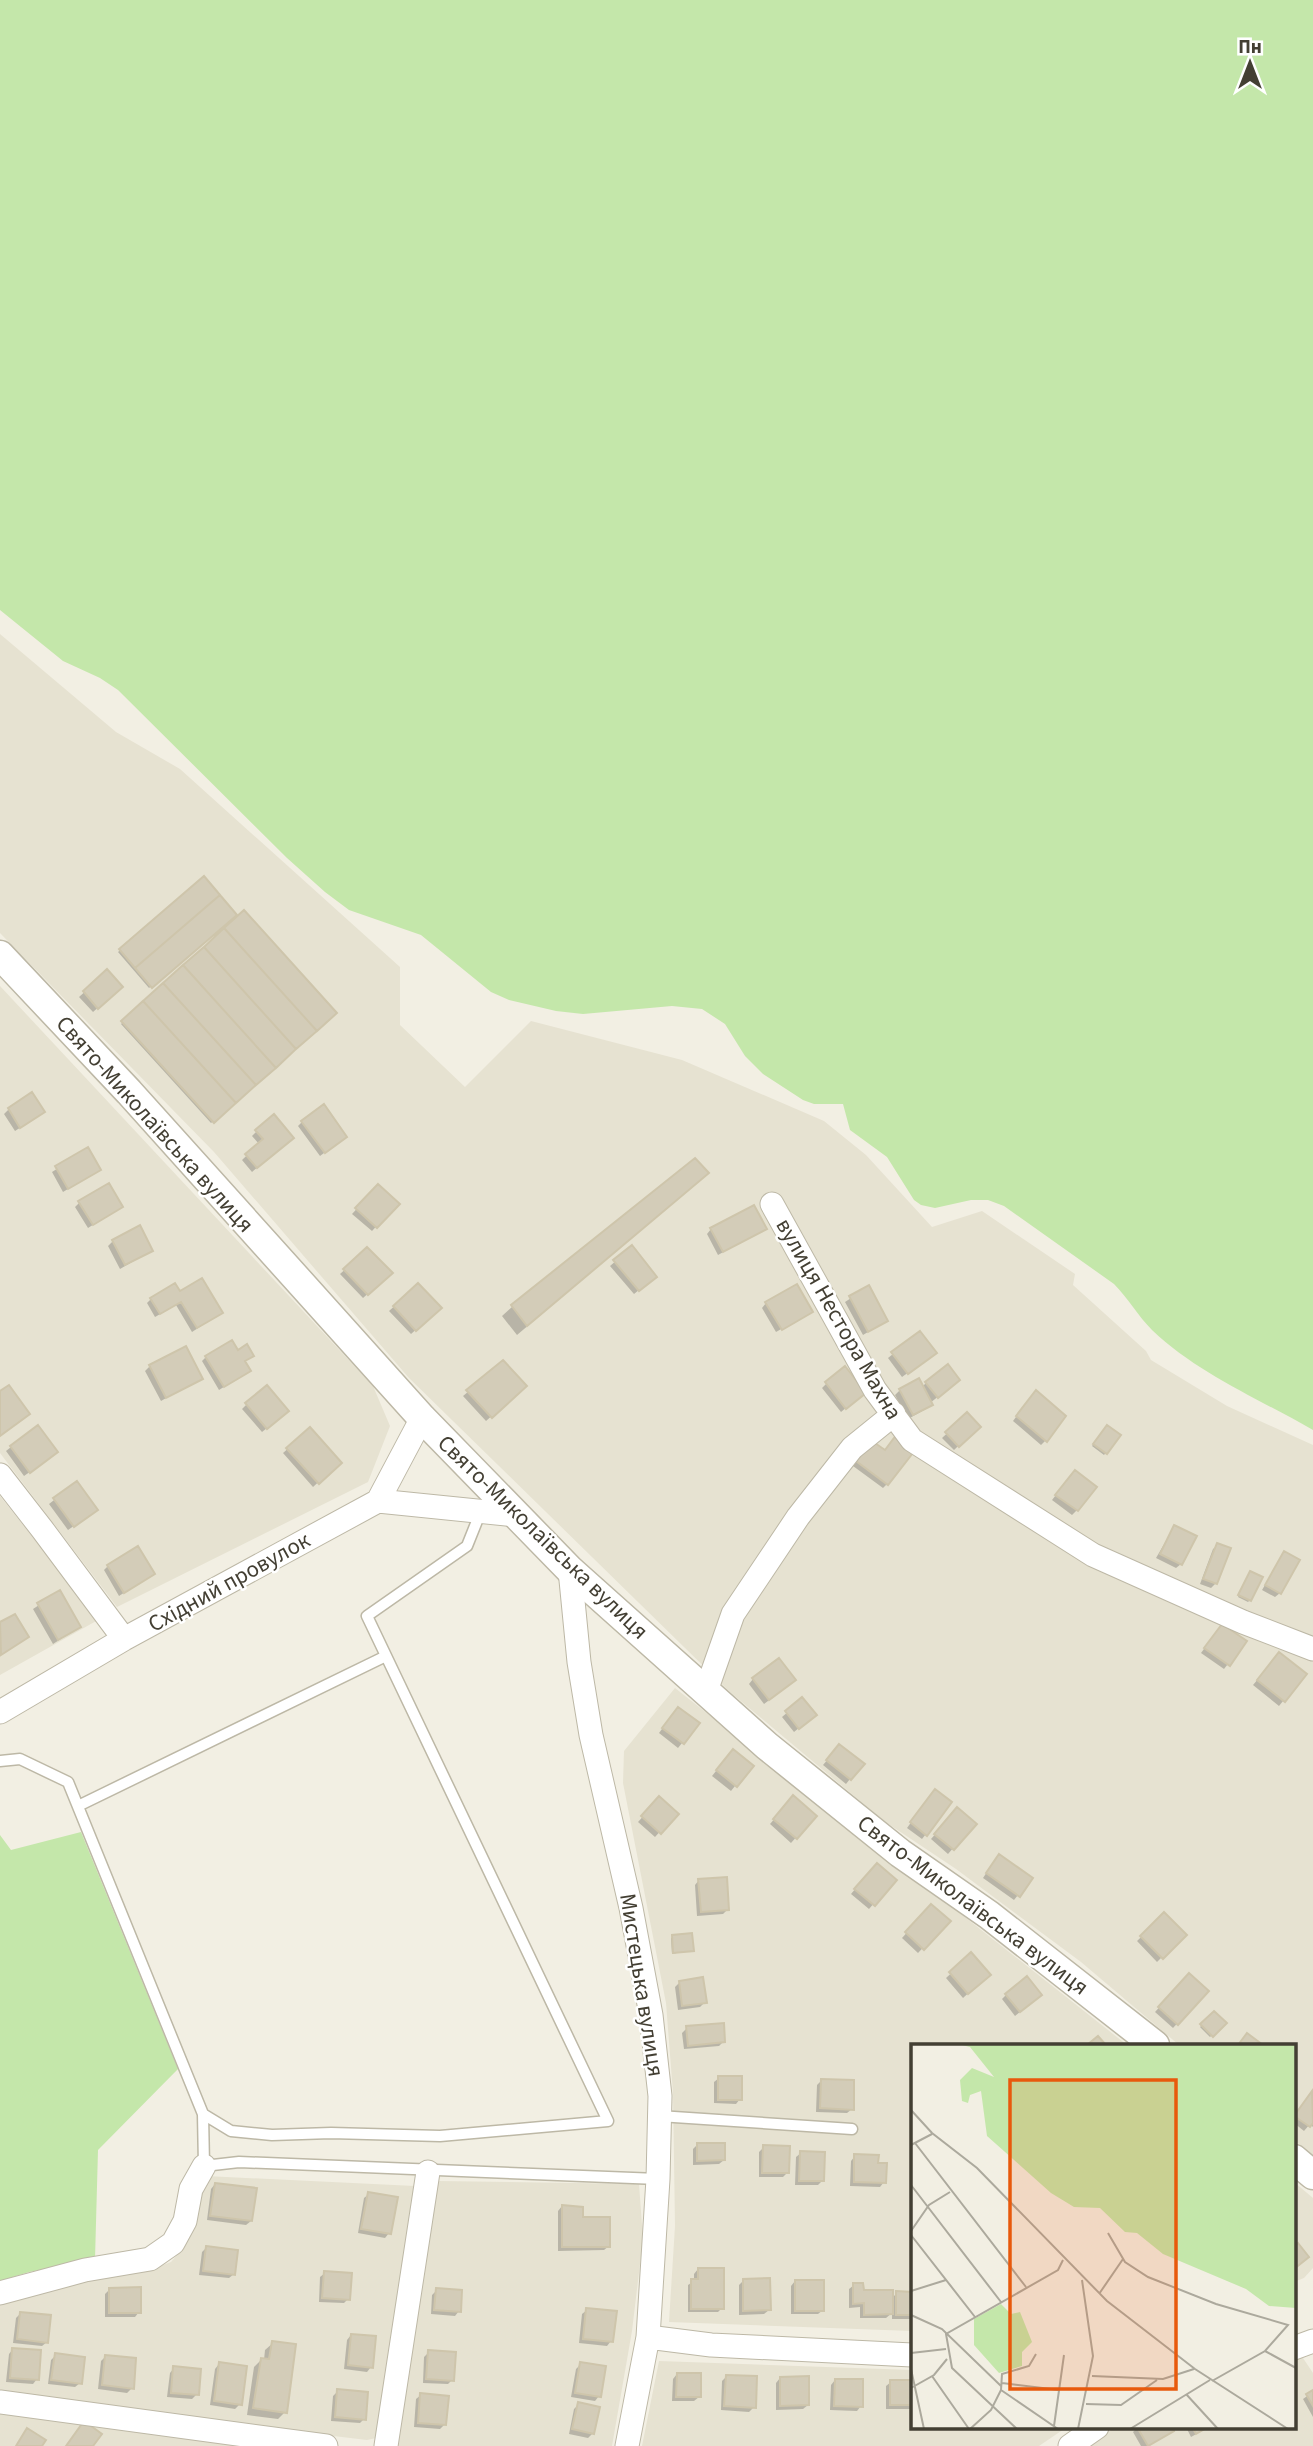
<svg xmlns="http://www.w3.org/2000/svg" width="1313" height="2446" viewBox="0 0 1313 2446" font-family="'Source Sans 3',sans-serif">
<rect width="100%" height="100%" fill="#f2efe3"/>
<path fill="#e6e2d1" d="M0 634 116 732 180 769 400 967V1025L465 1087 531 1021 682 1060 824 1121 866 1155 932 1227 982 1211 1075 1274 1073 1285 1146 1351 1151 1360 1227 1406 1313 1445V2155L1294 2140V2045H1179L1081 1962 956 1869 884 1821 730 1692 409 1378 214 1152 0 933Z
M0 986 373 1386 390 1426 368 1482 117 1607 0 1453Z
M0 1496 98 1620 0 1675Z
M675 1688 1127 2045H912V2331L669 2322 675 2226 673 2093 666 2003 623 1783 624 1751Z
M206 2176 415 2186 376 2438 367 2440 0 2396V2297L149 2270 171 2262 185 2246 194 2227 199 2194Z
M438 2181 639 2184 643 2239 632 2331 612 2446H397Z
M1294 2182 1313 2198V2268L1304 2278 1294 2282Z
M1301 2355 1313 2373V2446H1086L1116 2427H1294V2356Z
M659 2361 912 2370V2427H1067L1039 2446H642Z
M0 2399 311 2446H0Z"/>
<path fill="#c4e7aa" d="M0 0H1313V1430C1259 1399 1197 1373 1152 1330 1138 1316 1128 1298 1114 1284L1004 1206 988 1200H971L935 1208 921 1205 914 1200 887 1157 850 1130 843 1104H814L803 1100 763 1074 745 1056 725 1024 702 1009 672 1006 583 1014 556 1011 509 1000 491 992 421 935 349 910 325 892 287 858 118 690 100 678 63 661 0 610Z
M81 1832 178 2069 98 2150 95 2259 29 2272 0 2281V1835L11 1850Z"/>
<path fill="#0003" d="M204 879 235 915 149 988 118 952Z
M244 913 334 1013 211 1123 121 1024Z
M107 972 116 992 93 1012 79 997Z
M9 1109 38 1116 15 1131 4 1114Z
M302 1122 340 1141 320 1156 298 1126Z
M257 1131 287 1142 252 1172 242 1160 259 1144 252 1136Z
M87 1150 99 1170 63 1192 52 1172Z
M695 1160 697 1182 517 1335 502 1316 512 1307Z
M378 1186 397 1204 372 1231 352 1214Z
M80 1202 121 1207 88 1228 75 1207Z
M711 1229H765L718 1255 707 1234Z
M113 1241 151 1251 120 1269 108 1246Z
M632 1247 650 1281 634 1294 610 1266Z
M367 1250 391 1273 363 1298 340 1274Z
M418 1285 440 1308 411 1334 389 1311Z
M868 1287 886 1321 863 1335 845 1302Z
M179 1294 221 1313 192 1332 176 1305 155 1317 147 1303 151 1299Z
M766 1303 811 1312 776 1332 762 1308Z
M893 1354 930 1357 902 1377 888 1358Z
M252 1356 243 1362 249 1371 219 1390 202 1361 206 1357Z
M503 1363 525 1386 486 1421 463 1396Z
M150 1366 201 1378 161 1401 145 1371Z
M827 1383 859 1397 841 1412 822 1388Z
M926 1383 954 1384 930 1403 931 1405 926 1409 908 1419 895 1395 900 1390 922 1387Z
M1031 1397 1046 1440 1041 1445 1013 1421Z
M247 1404 282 1416 262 1432 242 1409Z
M967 1415 978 1427 954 1450 942 1438Z
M1107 1427 1119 1436 1104 1455 1092 1446Z
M309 1430 339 1463 313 1487 283 1453Z
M11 1447 51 1457 24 1476 6 1451Z
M867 1447 887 1484 883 1488 853 1466Z
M1070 1477 1077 1510 1072 1515 1052 1500Z
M76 1483 91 1514 68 1530 49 1504Z
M1174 1527 1181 1564 1176 1568 1156 1558Z
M1218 1545 1216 1583 1211 1588 1200 1584 1213 1549Z
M1284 1553 1280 1593 1275 1597 1262 1590Z
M108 1566 153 1574 119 1596 104 1570Z
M1249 1575 1250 1600 1248 1602 1238 1597Z
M59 1592 79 1627 53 1644 33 1609Z
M1218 1630 1245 1642 1224 1669 1201 1653Z
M1275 1659 1305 1674 1279 1706 1253 1685Z
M753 1679 789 1685 764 1704 749 1684Z
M802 1700 810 1719 794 1732 782 1717Z
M674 1713 698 1723 678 1748 659 1733Z
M835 1751 862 1764 846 1784 823 1765Z
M728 1756 751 1766 731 1791 712 1776Z
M930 1796 926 1834 922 1839 907 1828Z
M659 1799 676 1814 655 1837 638 1822Z
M789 1802 815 1816 791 1843 770 1824Z
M953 1814 974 1824 948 1854 931 1839Z
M995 1860 1018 1895 1014 1900 983 1878Z
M872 1869 894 1880 869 1909 851 1894Z
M699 1880 728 1909 723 1914 697 1916 695 1885Z
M931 1906 948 1921 918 1953 902 1938Z
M1164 1915 1184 1935 1157 1962 1137 1941Z
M673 1937 692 1950 672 1954 671 1938Z
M971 1955 988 1975 963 1998 946 1978Z
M1189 1975 1207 1991 1173 2028 1155 2012Z
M680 1982 705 2002 700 2007 678 2010 675 1987Z
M1006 1995 1035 1999 1015 2016 1002 1999Z
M1214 2013 1224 2023 1210 2037 1200 2027Z
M687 2028 724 2041 719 2046 684 2049 682 2033Z
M719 2078 740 2099 736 2104 714 2103V2082Z
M821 2081 852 2109 847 2113 816 2112 817 2085Z
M1312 2093 1313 2127 1310 2124 1304 2131 1294 2123V2117Z
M697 2145 724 2160 719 2164 693 2165V2149Z
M764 2147 787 2173 783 2177H759V2152Z
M801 2153 822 2181 818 2185H795L796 2157Z
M855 2156 877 2164 884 2182 880 2187 850 2186 851 2161Z
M215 2184 251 2221 246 2225 207 2220 211 2189Z
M369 2194 389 2233 385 2238 358 2233 364 2198Z
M562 2206 609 2246 604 2250 558 2251V2211Z
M207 2247 234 2274 229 2278 199 2275 202 2252Z
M698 2269 722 2308 718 2312H688V2285L694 2281V2274Z
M325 2273 348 2299 344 2303 319 2302 320 2277Z
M743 2281 769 2310 764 2314 739 2315V2285Z
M795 2281 823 2310 818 2314H791V2286Z
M854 2285 862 2292 891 2299 897 2293H912V2319H892V2313L886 2318H860V2307L849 2308V2289Z
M110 2289 139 2312 135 2317H105V2294Z
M437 2290 459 2311 455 2316 431 2314 432 2295Z
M587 2310 611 2341 607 2346 579 2343 582 2314Z
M20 2314 47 2342 42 2346 13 2343 16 2318Z
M351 2335 371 2367 367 2372 344 2369 347 2340Z
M273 2343 285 2412 278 2419 247 2415 254 2367 261 2360H264L265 2350Z
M13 2349 37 2379 33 2384 6 2382 9 2354Z
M429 2352 452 2380 448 2384 423 2383 424 2357Z
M56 2355 80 2383 75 2387 48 2384 51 2360Z
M106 2356 132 2388 127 2393 98 2389 101 2361Z
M219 2364 240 2404 235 2409 210 2405 215 2369Z
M581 2364 599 2396 595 2401 571 2397 576 2369Z
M174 2368 197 2394 192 2399 167 2397 170 2373Z
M677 2374 699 2397 694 2401H672L673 2379Z
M726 2377 754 2407 749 2412 721 2410 722 2381Z
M780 2378 808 2405 803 2409 776 2410V2383Z
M835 2380 861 2406 857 2411 830 2410 831 2385Z
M891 2382H912L911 2409H886V2386Z
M338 2391 364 2419 360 2423 331 2421 333 2396Z
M1313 2392V2417L1303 2399Z
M421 2395 445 2424 440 2429 414 2427 416 2399Z
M579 2404 593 2433 588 2438 569 2434 574 2409Z
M1138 2427H1170L1172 2430 1149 2446H1141L1133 2432Z
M1186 2427H1209L1191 2437Z"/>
<path fill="#d3ccb8" stroke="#cec5ab" stroke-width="2" d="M204 876 220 895 135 968 119 949Z
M220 895 237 915 152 988 135 968Z
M244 910 337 1013 317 1031 224 928Z
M224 928 317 1031 296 1049 204 947Z
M204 947 296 1049 276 1068 183 965Z
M183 965 276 1068 256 1085 163 983Z
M107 969 123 987 98 1009 83 991Z
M163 983 256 1085 236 1103 143 1001Z
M143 1001 236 1103 214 1123 121 1021Z
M32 1092 45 1112 20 1128 8 1108Z
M324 1104 347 1137 325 1153 301 1121Z
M274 1114 294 1138 257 1168 245 1154 263 1139 255 1130Z
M88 1147 101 1170 68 1189 55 1166Z
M695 1158 709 1173 527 1326 511 1305Z
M109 1183 123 1207 93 1225 78 1201Z
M378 1184 400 1204 377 1228 355 1208Z
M754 1205 767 1229 723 1252 710 1228Z
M140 1225 153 1251 125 1265 112 1240Z
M632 1245 657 1277 639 1291 613 1260Z
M367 1247 393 1273 368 1295 343 1269Z
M202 1278 223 1313 197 1328 181 1302 160 1314 150 1298 175 1283 180 1291Z
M418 1283 442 1308 416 1331 393 1306Z
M797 1284 813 1312 782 1330 765 1302Z
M869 1285 888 1321 868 1332 849 1296Z
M920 1331 937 1353 908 1374 891 1352Z
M232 1340 238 1350 247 1344 254 1356 245 1361 251 1371 224 1387 205 1356Z
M186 1346 203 1379 166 1398 149 1365Z
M503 1360 527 1386 492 1418 466 1390Z
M948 1364 960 1380 938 1398 925 1382Z
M845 1366 866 1393 846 1409 825 1382Z
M919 1378 933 1405 913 1415 899 1389Z
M9 1385 30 1414 0 1436V1391Z
M267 1385 289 1411 267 1429 245 1403Z
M1036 1390 1066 1416 1047 1442 1016 1416Z
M967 1412 981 1427 959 1447 945 1432Z
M38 1425 58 1452 30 1473 10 1446Z
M1107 1425 1121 1435 1107 1454 1093 1444Z
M310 1427 342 1463 319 1484 286 1448Z
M897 1434 916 1449 888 1485 856 1461 872 1441 885 1450Z
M1075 1470 1097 1487 1078 1511 1055 1495Z
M77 1481 98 1510 74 1527 53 1498Z
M1174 1525 1197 1536 1182 1565 1160 1554Z
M1217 1543 1231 1548 1217 1584 1203 1579Z
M138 1546 155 1574 124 1593 107 1565Z
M1284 1551 1300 1560 1281 1594 1265 1585Z
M1250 1571 1263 1577 1251 1601 1238 1595Z
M60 1590 81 1627 58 1640 37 1603Z
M15 1614 29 1637 1 1655 0 1622Z
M1222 1624 1247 1641 1230 1666 1204 1648Z
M1279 1652 1307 1674 1285 1702 1257 1680Z
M779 1658 796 1680 769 1700 752 1678Z
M802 1697 817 1715 799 1729 785 1711Z
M678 1707 700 1723 684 1744 662 1728Z
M839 1744 865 1764 851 1780 826 1760Z
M733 1749 754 1766 737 1787 716 1770Z
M935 1789 952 1802 927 1836 910 1822Z
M793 1795 817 1816 797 1839 773 1819Z
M659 1796 679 1814 661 1834 641 1816Z
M957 1807 977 1824 954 1850 934 1834Z
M999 1854 1033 1878 1020 1897 986 1873Z
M877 1863 897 1880 875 1906 854 1889Z
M727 1877 729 1910 701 1912 698 1879Z
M931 1904 951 1921 924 1950 905 1932Z
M1164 1912 1187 1935 1163 1959 1140 1936Z
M692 1933 694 1951 673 1953 672 1935Z
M971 1952 991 1975 968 1994 949 1972Z
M1189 1973 1209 1991 1178 2025 1158 2007Z
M1027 1976 1042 1995 1020 2012 1005 1994Z
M703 1977 707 2003 682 2006 679 1981Z
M1214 2011 1227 2023 1213 2037 1200 2024Z
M724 2023 725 2042 688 2046 686 2026Z
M1247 2033 1263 2045H1238Z
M1098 2036 1106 2045H1087Z
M718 2076H742V2100H718Z
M821 2079 854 2080V2110L820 2108Z
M1312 2091 1313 2123 1310 2127 1294 2116Z
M697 2143H725V2160L697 2161Z
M763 2145 790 2146 789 2173H762Z
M800 2151 825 2152 824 2181H799Z
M854 2154 879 2155 878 2163H887L886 2183 854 2182Z
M215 2183 257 2188 252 2221 210 2216Z
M368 2192 398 2197 391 2234 361 2229Z
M562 2205 583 2207V2217H610V2247H562Z
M1298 2243 1309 2257 1294 2269V2246Z
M206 2246 238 2250 235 2275 203 2271Z
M698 2268H724V2309H691V2279H698Z
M324 2271 352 2273 350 2300 322 2298Z
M770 2278 771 2310 743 2311V2279Z
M795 2280H824V2311H795Z
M853 2283H863L864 2290H893V2314L864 2315V2303L853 2304Z
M141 2287V2313H109V2288Z
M436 2288 462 2290 461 2312 434 2310Z
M896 2291 912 2292V2315H896Z
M586 2308 617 2311 613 2342 583 2339Z
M20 2312 51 2315 48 2343 17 2339Z
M351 2334 376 2336 373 2368 348 2365Z
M272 2341 296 2344 287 2413 253 2408 261 2358 269 2359Z
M12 2348 41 2350 39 2380 10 2378Z
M428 2350 456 2352 454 2381 426 2379Z
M55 2353 85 2357 82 2384 51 2380Z
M105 2355 136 2358 134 2389 102 2385Z
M219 2362 247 2366 242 2405 214 2401Z
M580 2362 606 2366 601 2397 575 2393Z
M173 2366 201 2369 199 2395 171 2393Z
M677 2373H701V2397H676Z
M726 2375 757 2376 756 2408 724 2406Z
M809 2376V2405L780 2406V2377Z
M835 2379H863V2407L834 2406Z
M890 2380H912V2405H890Z
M337 2389 368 2392 366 2420 335 2417Z
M1313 2390V2406L1306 2394Z
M420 2393 449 2396 446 2425 418 2423Z
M578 2402 600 2407 594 2434 572 2429Z
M84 2421 102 2434 93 2446H66Z
M1137 2427H1172L1174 2431 1148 2446Z
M1192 2427H1208L1196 2434Z
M27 2428 46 2440 42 2446H16Z"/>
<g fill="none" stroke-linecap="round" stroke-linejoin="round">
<g stroke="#bdb8a6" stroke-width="13">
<path id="service" d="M0 1761 20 1759 68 1782 203 2114 204 2166 239 2162 658 2179
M78 1806 386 1656
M203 2114 231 2131 272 2135 331 2133 440 2136 608 2121 367 1616 467 1546 481 1511
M659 2116 852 2129"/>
</g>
<g stroke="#bdb8a6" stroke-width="25">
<path id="minor" d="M772 1204 875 1390 912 1440 1093 1555 1243 1622 1313 1649
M0 1475 42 1529 124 1639
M378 1501 516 1515
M570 1570 579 1662 591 1735 631 1908 651 2015 660 2096 658 2179 648 2337 627 2446
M706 1691 733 1614 798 1517 852 1448 894 1414
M0 1712 124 1639 378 1501 422 1418
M0 2293 85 2270 150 2259 173 2243 185 2221 191 2189 204 2166
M648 2337 711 2345 912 2355
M1294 2348 1313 2341
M0 2402 326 2446
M386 2446 428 2172
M1070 2446 1097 2427"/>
</g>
<g stroke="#bdb8a6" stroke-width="31">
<path id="tertiary" d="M0 955 129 1092 422 1418 570 1570 767 1746 900 1853 989 1915 1155 2045
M1294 2159 1313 2175"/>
</g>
<use href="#service" stroke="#fff" stroke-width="10"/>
<use href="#minor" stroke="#fff" stroke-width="23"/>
<use href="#tertiary" stroke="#fff" stroke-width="28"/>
</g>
<g text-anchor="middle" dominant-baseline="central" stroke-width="5" stroke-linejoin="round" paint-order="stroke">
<g font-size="23" fill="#433f33" stroke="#fff">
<text transform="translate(155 1124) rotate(48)">Свято-Миколаївська вулиця</text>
<text transform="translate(839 1319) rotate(60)">вулиця Нестора Махна</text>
<text transform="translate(543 1537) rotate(44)">Свято-Миколаївська вулиця</text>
<text transform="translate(229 1582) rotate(-29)">Східний провулок</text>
<text transform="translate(973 1905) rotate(37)">Свято-Миколаївська вулиця</text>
<text transform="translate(642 1985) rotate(81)">Мистецька вулиця</text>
</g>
</g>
<g transform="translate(911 2044)">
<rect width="385" height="385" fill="#f2efe3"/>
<path d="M47 0H385V264L358 262 335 245 252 210 226 189 214 188 189 164 163 163 140 149 76 92 70 47 59 51 57 59 51 57 49 36 61 24 83 33 59 3ZM90 260 100 270 109 268 121 298 111 308V322L88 329 63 301V275Z" fill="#c4e7aa"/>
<path fill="none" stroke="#aca99d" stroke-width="2" d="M0 66 21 89 66 124 196 257 284 325 377 385M4 99 115 243M0 101 21 90M0 141 90 258M0 187 18 161 39 148M197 189 214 218 237 233 305 260 377 281 354 307 301 337M0 191 64 273M0 247 35 236M188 250 212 215M0 271 31 285 90 342M354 307 385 324M0 309 35 305M0 325 13 385M21 332 58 385M181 332 252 335 283 325M91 339 148 346M0 344 23 331 36 315M90 346 147 385M275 350 307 385M175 360 210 361 246 336M143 382 153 311M59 385 80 366 90 346 91 330 118 322 125 310M106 385 41 324 35 290 147 226 152 216M167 385 182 312 171 236M219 385 299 336"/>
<path fill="#e8590c" fill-opacity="0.15" stroke="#e8590c" stroke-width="3.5" d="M99 36H265V345H99Z"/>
<rect width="385" height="385" fill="none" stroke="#433f33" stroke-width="3.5"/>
</g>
<g transform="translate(1250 63)" stroke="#ffffff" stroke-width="5" paint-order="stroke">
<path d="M0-5L12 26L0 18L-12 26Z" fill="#433f33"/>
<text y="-10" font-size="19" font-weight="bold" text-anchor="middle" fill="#433f33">Пн</text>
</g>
</svg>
